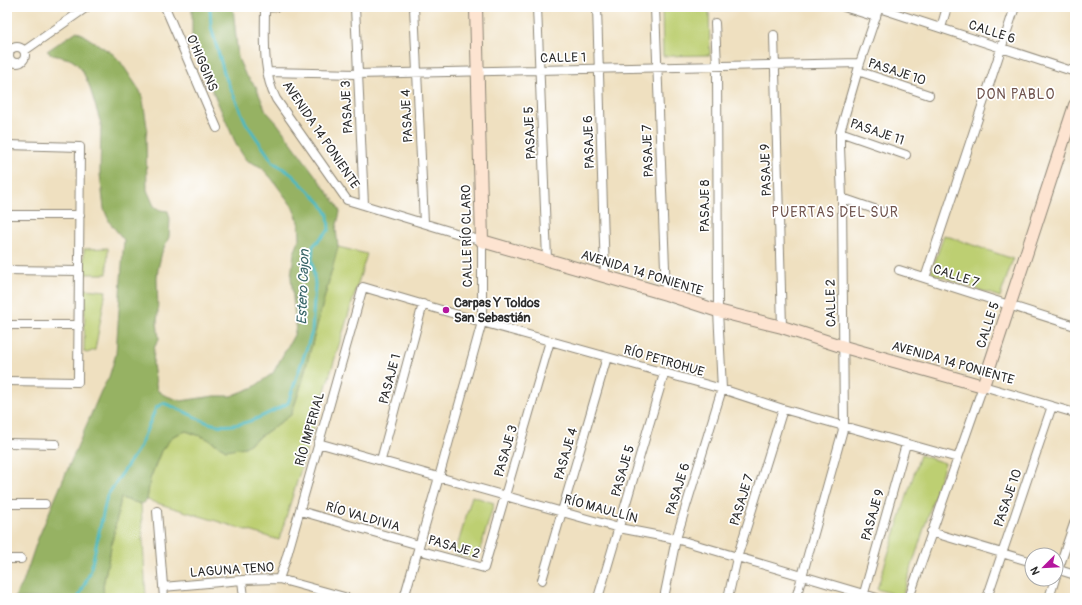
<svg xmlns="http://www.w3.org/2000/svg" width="1082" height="605" viewBox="0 0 1082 605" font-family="Pangolin,sans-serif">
<rect width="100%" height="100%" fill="#fff"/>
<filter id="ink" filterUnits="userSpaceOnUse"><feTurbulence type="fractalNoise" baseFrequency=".025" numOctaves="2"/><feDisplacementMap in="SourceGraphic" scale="8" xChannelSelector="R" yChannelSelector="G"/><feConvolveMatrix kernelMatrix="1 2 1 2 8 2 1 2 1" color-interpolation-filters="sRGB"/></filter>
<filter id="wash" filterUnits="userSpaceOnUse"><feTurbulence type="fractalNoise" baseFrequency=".012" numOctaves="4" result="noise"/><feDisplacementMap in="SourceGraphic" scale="16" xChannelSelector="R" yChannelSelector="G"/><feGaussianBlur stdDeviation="0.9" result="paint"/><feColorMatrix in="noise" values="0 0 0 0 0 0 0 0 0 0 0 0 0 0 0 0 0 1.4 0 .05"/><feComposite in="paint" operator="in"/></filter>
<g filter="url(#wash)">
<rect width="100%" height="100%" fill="#efe0c0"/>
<path fill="#bdcf72" stroke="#747d4e" d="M662 7H709L710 55 663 56Z
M944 235 1013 259 1000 297 931 273Z
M338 247 367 254 279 540 147 500 150 479 161 451 173 436 186 431 206 438 226 450 245 447 291 415 300 389Z
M108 248 107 274H84V249Z
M85 289 106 291 95 350 87 353 84 352Z
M920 455 945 463 902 597 877 589Z
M472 496 494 503 477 560 455 554Z
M121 498 141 504 146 598H104L103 586Z"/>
<path fill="#96b264" stroke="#606e48" d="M192 7H233L238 58 245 74 256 87 266 111 277 123 337 205 340 212 336 229 338 247 300 389 291 415 245 447 226 450 206 438 186 431 173 436 161 451 150 479 147 500 141 504 121 498 103 586 104 598H14L23 583 37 541 101 391 109 377 116 354 122 265 124 240 110 223 104 209 100 174 101 124 89 85 82 70 76 63 70 59 53 55 47 51 77 31 113 54 120 61 140 91 143 100 147 127 146 137 147 190 154 206 160 210 168 211 170 219 169 237 162 252 158 269 157 278 158 313 157 322 159 339 154 348 153 365 157 390 164 395 181 401 214 396H231L254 387 273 373 294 335 296 327 291 277 294 253 300 239 299 222 292 206 272 179 261 167 246 160 237 146 192 45Z"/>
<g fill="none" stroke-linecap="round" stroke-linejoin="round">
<path stroke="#4ab9c2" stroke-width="3" d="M78 598 90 573 107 496 139 448 156 408 163 403C179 408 192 416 206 422 234 433 264 416 288 403L312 332 315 284 312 260 313 246 329 230 328 215 321 203 291 174 273 162 246 123 225 76 211 27 210 7"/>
</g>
</g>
<g filter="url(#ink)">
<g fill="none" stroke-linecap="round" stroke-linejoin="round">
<g stroke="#8d8676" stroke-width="10">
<path id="street" d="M165 7 217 128
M265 7C265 37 262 72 276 99L347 200 482 241V322L439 477 404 598
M355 7 364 205
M414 7 424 223
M537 7 547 259
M597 7 605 276
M655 7 666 294
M844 7 876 17
M265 8 277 7
M879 8 1075 72
M941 28 947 7
M774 35 782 327
M9 55a8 8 0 1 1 16 0a8 8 0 1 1-16 0Z
M24 51 87 7
M858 71 929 95
M267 72 357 74 860 63
M840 132 906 155
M7 145 80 147 78 382 7 381
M842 198 886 213
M7 215H80
M7 270 79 271
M899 270 1075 326
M925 278 1015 7
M7 325H79
M7 443 56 444
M318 443 619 528 676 539 877 598
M381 460 423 304
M7 504H45
M157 511 164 598
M300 511 419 545
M931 532 1032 562
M418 550 484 568 550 341
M7 559H21
M1056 569 1075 575
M1056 576 1075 521
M279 579 286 559 363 287 482 322 722 389 783 409 958 458
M242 580 244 598
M542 580 607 357
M163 587 242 580 279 579 348 598
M864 593 906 444
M598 598 664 374
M664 598 676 539 722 389 718 311 717 66 715 23
M728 598 737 558 783 409
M796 598 844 426 842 198 840 147V132L860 63 879 7
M909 598 983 386 1075 413
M987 598 1052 406
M1049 598 1055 579"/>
</g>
<g stroke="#8d8676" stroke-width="14">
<path id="secondary" d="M476 7 482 241 666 294 718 311 782 327 844 347 983 386 1075 105"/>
</g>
<use href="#street" stroke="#fff" stroke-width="8"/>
<use href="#secondary" stroke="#fde4d1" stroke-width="12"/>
</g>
</g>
<circle fill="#b5179e" stroke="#fff" stroke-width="1.5" cx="446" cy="310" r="4"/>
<g text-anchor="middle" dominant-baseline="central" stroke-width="3.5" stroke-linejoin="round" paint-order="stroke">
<g font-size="13" fill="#2b2b2b" stroke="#fff">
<text transform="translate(992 32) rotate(18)">CALLE 6</text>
<text transform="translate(563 58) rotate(-1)">CALLE 1</text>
<text transform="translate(202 63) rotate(67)">O'HIGGINS</text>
<text transform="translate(897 72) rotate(18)">PASAJE 10</text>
<text transform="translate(347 107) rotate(-93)">PASAJE 3</text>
<text transform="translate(407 116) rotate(-93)">PASAJE 4</text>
<text transform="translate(877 132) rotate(19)">PASAJE 11</text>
<text transform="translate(530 133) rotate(-93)">PASAJE 5</text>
<text transform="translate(321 135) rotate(56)">AVENIDA 14 PONIENTE</text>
<text transform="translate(589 142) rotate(-92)">PASAJE 6</text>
<text transform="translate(648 151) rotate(-92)">PASAJE 7</text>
<text transform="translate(766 170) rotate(-92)">PASAJE 9</text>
<text transform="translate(705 206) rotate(-90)">PASAJE 8</text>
<text transform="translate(467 236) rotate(-91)">CALLE RÍO CLARO</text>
<text transform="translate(642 273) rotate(17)">AVENIDA 14 PONIENTE</text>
<text transform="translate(956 276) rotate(18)">CALLE 7</text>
<text transform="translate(831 303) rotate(-91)">CALLE 2</text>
<text transform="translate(988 325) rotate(-72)">CALLE 5</text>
<text transform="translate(664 361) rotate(16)">RÍO PETROHUE</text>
<text transform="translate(953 363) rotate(16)">AVENIDA 14 PONIENTE</text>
<text transform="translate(390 379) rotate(-75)">PASAJE 1</text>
<text transform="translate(310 429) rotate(-74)">RÍO IMPERIAL</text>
<text transform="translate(506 451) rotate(-74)">PASAJE 3</text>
<text transform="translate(566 454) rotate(-74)">PASAJE 4</text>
<text transform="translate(623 471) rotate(-74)">PASAJE 5</text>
<text transform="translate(678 489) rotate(-73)">PASAJE 6</text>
<text transform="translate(1008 498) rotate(-71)">PASAJE 10</text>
<text transform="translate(742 500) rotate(-73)">PASAJE 7</text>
<text transform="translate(601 509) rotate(15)">RÍO MAULLÍN</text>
<text transform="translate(873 515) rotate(-74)">PASAJE 9</text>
<text transform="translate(363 517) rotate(16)">RÍO VALDIVIA</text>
<text transform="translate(454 547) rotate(16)">PASAJE 2</text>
<text transform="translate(232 570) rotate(-4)">LAGUNA TENO</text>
</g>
<g font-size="13" font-weight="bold" fill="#2b2b2b" stroke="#fff" text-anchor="start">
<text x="454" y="303">Carpas Y Toldos<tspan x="454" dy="15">San Sebastián</tspan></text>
</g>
<g font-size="14" letter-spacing="1" fill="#70544e" stroke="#fff">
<text x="1016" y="94">DON PABLO</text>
<text x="835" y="212">PUERTAS DEL SUR</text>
</g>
<g font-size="14" font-style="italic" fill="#376467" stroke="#fff">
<text transform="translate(303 287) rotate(-88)">Estero Cajon</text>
</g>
</g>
<rect width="1082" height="605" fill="none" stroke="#fff" stroke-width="24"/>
<g transform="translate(1044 567) rotate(246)"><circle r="19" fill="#ffffff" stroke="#aaaaaa"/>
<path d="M0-3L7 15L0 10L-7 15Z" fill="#b5179e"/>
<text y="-6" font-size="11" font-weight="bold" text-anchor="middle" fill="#2b2b2b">N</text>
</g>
</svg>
